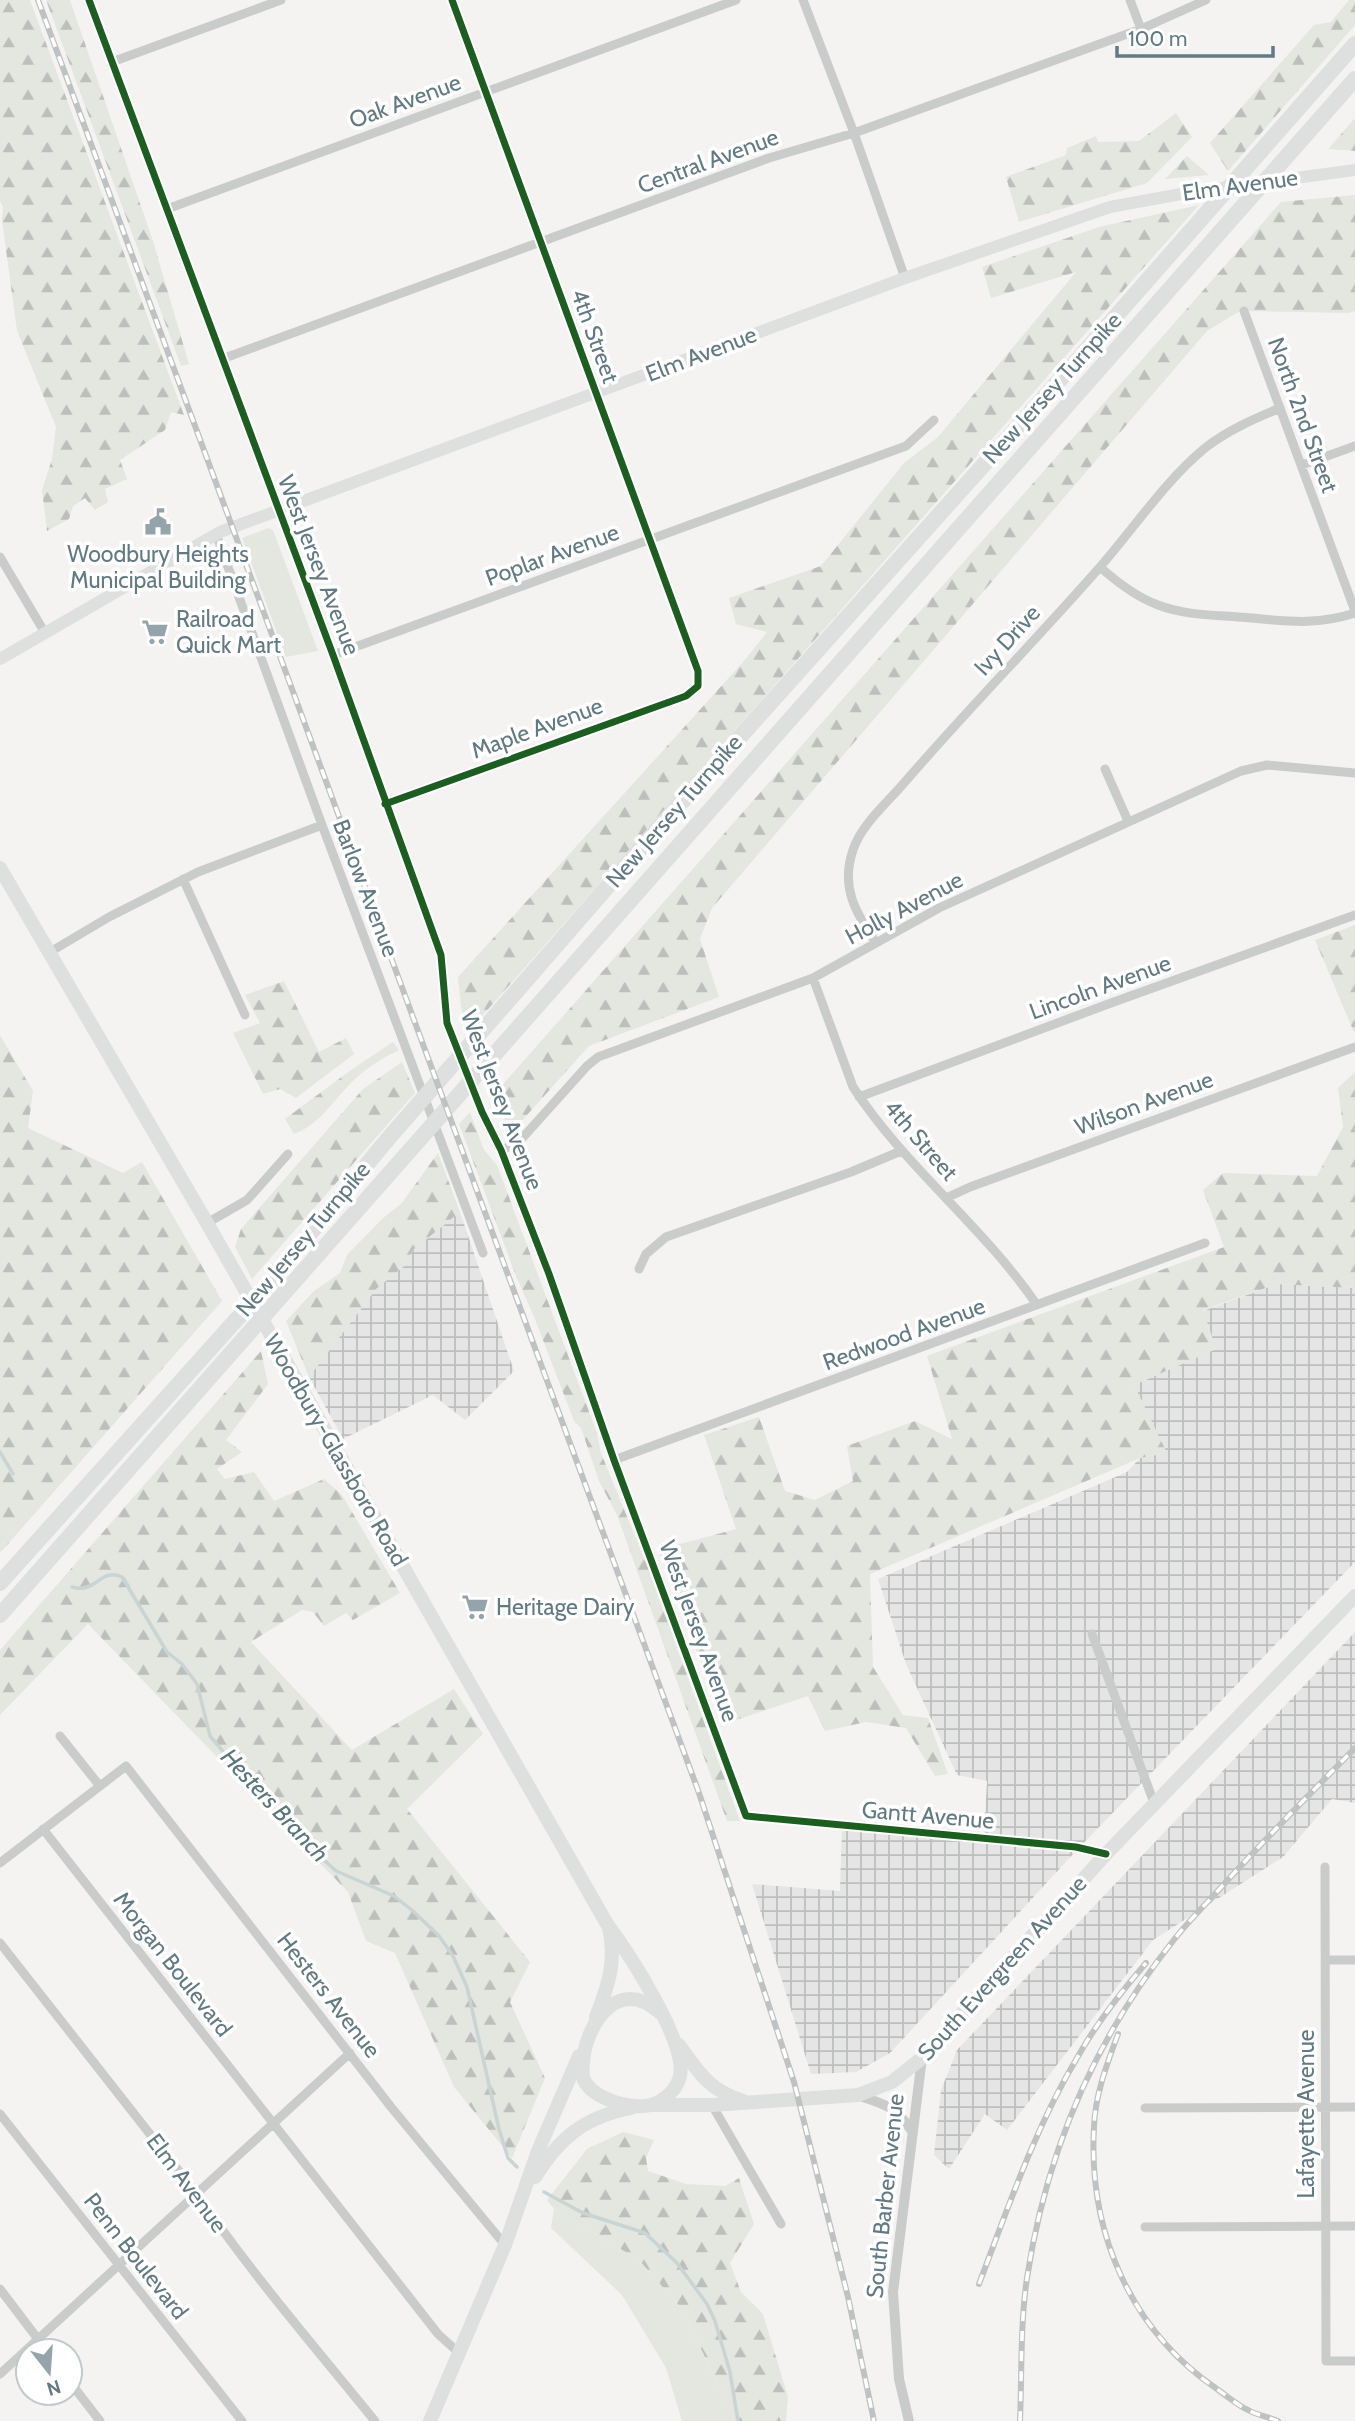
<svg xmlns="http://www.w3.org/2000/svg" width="1355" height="2421" viewBox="0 0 1355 2421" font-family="Cabin,sans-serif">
<defs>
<pattern id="industrial-grid" width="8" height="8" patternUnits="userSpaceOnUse" patternTransform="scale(1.75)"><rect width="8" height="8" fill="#e4e5e4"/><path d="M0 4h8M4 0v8" fill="none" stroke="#bcbfbe"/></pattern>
<pattern id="forest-firs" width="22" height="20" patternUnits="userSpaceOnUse" patternTransform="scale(1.75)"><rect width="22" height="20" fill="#e4e6e0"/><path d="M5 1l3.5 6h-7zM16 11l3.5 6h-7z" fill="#bcbfbb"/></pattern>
</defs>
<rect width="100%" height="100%" fill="#f4f3f2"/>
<path fill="url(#industrial-grid)" d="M460 1212 514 1371 465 1420 433 1395 343 1439 309 1377 376 1289 404 1266 413 1250Z
M1277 1284 1355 1288V1562L1075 1852 890 2053 856 2072 811 2074 752 1884 840 1891 842 1824 984 1835 987 1781 957 1775 906 1664 878 1579 1127 1472 1140 1458 1166 1453 1134 1385 1216 1349 1203 1311Z
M1355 1632V1803L1332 1799 1283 1857 1153 1940 1007 2130 985 2114 949 2169 934 2155 941 2090 957 2050Z"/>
<path fill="#e4e6e0" d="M268 528 273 530 318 651 286 657 242 538Z
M554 2209 639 2260 683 2310 735 2421H682L666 2368 622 2295 551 2228Z"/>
<path fill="url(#forest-firs)" d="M0 0H30L184 415 171 412 165 430 120 460 127 479 105 489 108 502 95 510 85 498 73 506 69 519 47 531 42 490 52 459 56 427 17 331 2 220 3 207 0 201Z
M46 0H70L153 241 189 364 181 366Z
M1349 0H1355V25L1228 171 1210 143 1314 25 1331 22Z
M1176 113 1192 137 1147 183 1019 222 1006 177 1066 155 1067 148 1096 136 1098 142 1139 141Z
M1355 118V151L1328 149Z
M1187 156 1209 175 1165 179Z
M1355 195V311L1349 313 1240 311 1207 331 712 908 700 939 719 997 589 1046 510 1134 503 1115 490 1099 1281 202Z
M1199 205 468 1032 461 1007 458 977 744 661 767 632 736 624 729 598 821 566 904 463 938 437 1076 272 991 298 982 267 1099 227Z
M1355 925V1035L1315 940Z
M284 981 319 1052 346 1038 354 1054 296 1098 280 1089 263 1094 233 1033 260 1023 245 995Z
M0 1035 33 1091 28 1128 123 1173 142 1162 222 1301 0 1553Z
M393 1042 399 1050C380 1059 362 1071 348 1086 332 1103 317 1126 294 1134L285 1119 351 1070Z
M402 1062 415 1093 252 1279 235 1247 241 1229 363 1089Z
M1355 1072V1288L1277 1284 1203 1310 1216 1349 1134 1385 1167 1453 1140 1458 870 1574 873 1667 903 1715 928 1718 948 1774 935 1776 906 1728 866 1722 825 1731 808 1696 724 1724 658 1550 736 1529 704 1435 759 1417 785 1491 815 1500 853 1481 847 1446 915 1421 952 1439 927 1356 1224 1247 1203 1190 1223 1173 1317 1176 1343 1127 1338 1088Z
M470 1112 484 1150 497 1165 597 1433 601 1453 648 1568 740 1821H727L617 1515 599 1481 581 1428 574 1421 535 1319 516 1276 459 1124Z
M438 1153 460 1212 413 1250 404 1266 376 1289 309 1377 286 1321 314 1291 340 1273 347 1255 383 1218 401 1204Z
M261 1351 268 1384 226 1440 242 1452 217 1469 225 1479 254 1472 274 1501 324 1479 342 1495 400 1593 353 1620 346 1613 324 1626 313 1612 302 1610 251 1642 352 1750 454 1689 483 1734 407 1809 530 1962 510 2002 545 2078 512 2158 454 2087 395 1953 366 1941 348 1892 88 1624 0 1715V1650Z
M623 2132 654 2140 646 2158 648 2171 686 2184 725 2186 739 2178 754 2224 730 2263 741 2292 763 2314 788 2397 786 2421H735L683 2310 639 2260 554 2209 547 2200 587 2149Z"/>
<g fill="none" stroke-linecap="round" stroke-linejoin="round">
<path stroke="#c9d4d5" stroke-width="3.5" d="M0 1452 13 1474
M72 1587C97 1594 100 1567 122 1577L167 1652 182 1664 197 1684 210 1736 270 1807 310 1841 324 1860 336 1871 394 1896 413 1911 439 1936 453 1956 467 1987 499 2129 508 2158 517 2167
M544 2192 583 2213 645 2233 677 2263 707 2304 715 2321 730 2372 738 2421"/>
<path stroke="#cacbcb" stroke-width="9" d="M89 0 333 655 441 955 447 1023 482 1112 501 1150 549 1274 614 1460 746 1816 1076 1847 1106 1854
M803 0 854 133 905 278
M1130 0 1141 29
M112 62 281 0
M167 209 736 0
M1244 311 1355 611
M222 359 769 158 854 133 1141 29 1206 0
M1302 465 1355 446
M216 534 322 825 483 1253
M0 557 45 633
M1100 567C1118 583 1136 597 1158 605 1184 615 1211 615 1238 617 1282 620 1311 627 1355 613
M333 655 906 446 934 420
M1105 769 1128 821
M385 804 686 696 698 686V671L452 0
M183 879 245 1015
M876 943C856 912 840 888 853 850 861 825 887 803 904 783 968 709 1036 640 1100 567 1135 527 1165 481 1205 448 1228 430 1254 419 1280 408
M50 952 109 917 198 872 322 825
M813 978 853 1087C905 1167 983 1226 1037 1305
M859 1097 1111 1003 1355 915
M501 1150 517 1144 587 1066 598 1057 813 978 939 908 1241 771 1267 765 1355 773
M946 1198 970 1187 1355 1047
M207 1223 247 1200 288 1154
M639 1269 646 1254 666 1237 851 1172 901 1151
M614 1460 1205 1243
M1092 1634 1154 1803
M60 1736 99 1785
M43 1829 438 2334 458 2352
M0 1863 126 1766 391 2107 505 2245
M1325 1867 1326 2361H1355
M0 1943 197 2194C251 2273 314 2346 375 2421
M1326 1960H1355
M712 2105 781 2224
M1145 2108 1355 2107
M0 2114 242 2421
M1145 2227 1355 2226
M0 2289 47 2351
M0 2374 350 2053
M70 2382 100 2421"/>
<path stroke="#cacbcb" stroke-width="10" d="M858 2095C890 2107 892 2104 913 2132
M909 2421 899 2379 893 2292 922 2058"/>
<path stroke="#dedfdf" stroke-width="12" d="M0 659 220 532 905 278 1110 207 1192 192 1355 170"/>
<path stroke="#dedfdf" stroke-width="14" d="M0 868 207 1223 607 1924C628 1952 687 2042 680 2076 677 2090 664 2101 651 2105 639 2108 625 2105 614 2102 602 2097 590 2092 584 2080 581 2072 583 2063 584 2054 589 2027 610 1988 644 2002 650 2004 656 2010 662 2014
M596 2017C608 1986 617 1961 609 1928
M679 2045C699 2073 709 2090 743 2101
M654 2105H712L858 2095 892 2082 922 2058 1106 1854 1355 1596
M535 2177C560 2137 585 2117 631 2108
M430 2421 505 2245 538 2151 579 2056"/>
<path stroke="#dedfdf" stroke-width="16" d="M0 1583 271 1281 387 1140 662 824 1065 374 1355 44
M0 1615 1355 79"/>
<g stroke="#bfc2c2" stroke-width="6">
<path id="rail" d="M38 0 699 1793 794 2082 848 2297 874 2421
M1118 2034C1107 2064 1095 2095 1094 2127 1088 2231 1130 2330 1217 2389 1227 2396 1237 2405 1248 2410 1257 2415 1268 2417 1278 2421
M979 2284C1008 2208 1035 2128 1077 2058 1096 2024 1121 1992 1146 1963
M1020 2421C1022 2374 1020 2325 1027 2278 1046 2153 1094 2040 1173 1941 1186 1924 1201 1909 1215 1894 1260 1844 1308 1796 1355 1748"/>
</g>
<use href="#rail" stroke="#fff" stroke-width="3.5" stroke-dasharray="10" stroke-linecap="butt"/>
<g stroke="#fff" stroke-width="11">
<path id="cycleway" d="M89 0 333 655 441 955 447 1023 482 1112 501 1150 549 1274 614 1460 746 1816 1076 1847 1106 1854
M385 804 686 696 698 686V671L452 0"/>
</g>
<use href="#cycleway" stroke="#1b5e20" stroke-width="7"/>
</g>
<defs>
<g id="civic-bare" transform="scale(2.1)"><path d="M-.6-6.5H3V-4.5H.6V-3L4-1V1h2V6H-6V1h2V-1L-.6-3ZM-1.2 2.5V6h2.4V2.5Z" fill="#95a4aa" stroke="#fff" stroke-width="2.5" paint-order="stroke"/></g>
<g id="supermarket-bare" transform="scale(2.1)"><path d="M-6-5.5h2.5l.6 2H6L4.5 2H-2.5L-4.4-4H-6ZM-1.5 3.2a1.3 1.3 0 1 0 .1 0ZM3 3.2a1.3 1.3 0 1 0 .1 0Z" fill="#95a4aa" stroke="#fff" stroke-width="2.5" paint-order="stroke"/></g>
</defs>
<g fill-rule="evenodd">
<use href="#civic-bare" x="158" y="522"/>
<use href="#supermarket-bare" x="155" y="632"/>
<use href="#supermarket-bare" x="475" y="1607"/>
</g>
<g text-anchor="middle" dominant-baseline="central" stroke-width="7" stroke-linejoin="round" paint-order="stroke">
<g font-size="23" fill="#627a83" stroke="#fff">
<text transform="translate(405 101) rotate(-20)">Oak Avenue</text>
<text transform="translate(708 161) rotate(-20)">Central Avenue</text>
<text transform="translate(1240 185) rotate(-8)">Elm Avenue</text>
<text transform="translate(595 336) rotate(70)">4th Street</text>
<text transform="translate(701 354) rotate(-21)">Elm Avenue</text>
<text transform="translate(1052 388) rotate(-48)">New Jersey Turnpike</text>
<text transform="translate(1303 415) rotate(70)">North 2nd Street</text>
<text transform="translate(552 555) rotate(-20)">Poplar Avenue</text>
<text transform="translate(319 565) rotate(69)">West Jersey Avenue</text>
<text transform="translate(1007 640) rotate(-48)">Ivy Drive</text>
<text transform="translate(537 728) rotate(-20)">Maple Avenue</text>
<text transform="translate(674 811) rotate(-49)">New Jersey Turnpike</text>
<text transform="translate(366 888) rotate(69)">Barlow Avenue</text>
<text transform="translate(904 908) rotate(-28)">Holly Avenue</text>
<text transform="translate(1100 987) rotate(-20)">Lincoln Avenue</text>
<text transform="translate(502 1100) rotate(69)">West Jersey Avenue</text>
<text transform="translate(1144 1103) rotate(-20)">Wilson Avenue</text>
<text transform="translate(921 1140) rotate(49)">4th Street</text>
<text transform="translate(303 1239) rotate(-50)">New Jersey Turnpike</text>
<text transform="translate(904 1334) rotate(-20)">Redwood Avenue</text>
<text transform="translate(336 1450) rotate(60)">Woodbury-Glassboro Road</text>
<text transform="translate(699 1631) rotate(70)">West Jersey Avenue</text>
<text transform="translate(928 1815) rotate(5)">Gantt Avenue</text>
<text transform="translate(173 1964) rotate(52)">Morgan Boulevard</text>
<text transform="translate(1002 1968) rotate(-48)">South Evergreen Avenue</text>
<text transform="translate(329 1995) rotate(52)">Hesters Avenue</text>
<text transform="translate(1306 2114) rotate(-90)">Lafayette Avenue</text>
<text transform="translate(187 2183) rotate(53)">Elm Avenue</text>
<text transform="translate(885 2196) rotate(-84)">South Barber Avenue</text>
<text transform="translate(136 2256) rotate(52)">Penn Boulevard</text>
</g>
<g font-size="23" fill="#627a83" stroke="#fff" text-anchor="start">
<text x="158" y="554" text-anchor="middle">Woodbury Heights<tspan x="158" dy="26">Municipal Building</tspan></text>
<text x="176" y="619">Railroad<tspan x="176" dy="26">Quick Mart</tspan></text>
<text x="496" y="1607">Heritage Dairy</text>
</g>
<g font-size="24" font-style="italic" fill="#59767a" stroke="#fff">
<text transform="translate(275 1805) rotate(47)">Hesters Branch</text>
</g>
</g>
<g transform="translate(49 2372) rotate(163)"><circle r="33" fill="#ffffff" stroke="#c0cacd" stroke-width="2"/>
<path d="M0-5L12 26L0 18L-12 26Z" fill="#95a4aa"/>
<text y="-10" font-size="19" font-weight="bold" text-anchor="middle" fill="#627a83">N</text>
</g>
<path d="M1117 46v10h156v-10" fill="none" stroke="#627a83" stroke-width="3.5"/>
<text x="1128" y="46" font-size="21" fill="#627a83" stroke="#ffffff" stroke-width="5" paint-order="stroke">100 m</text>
</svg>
